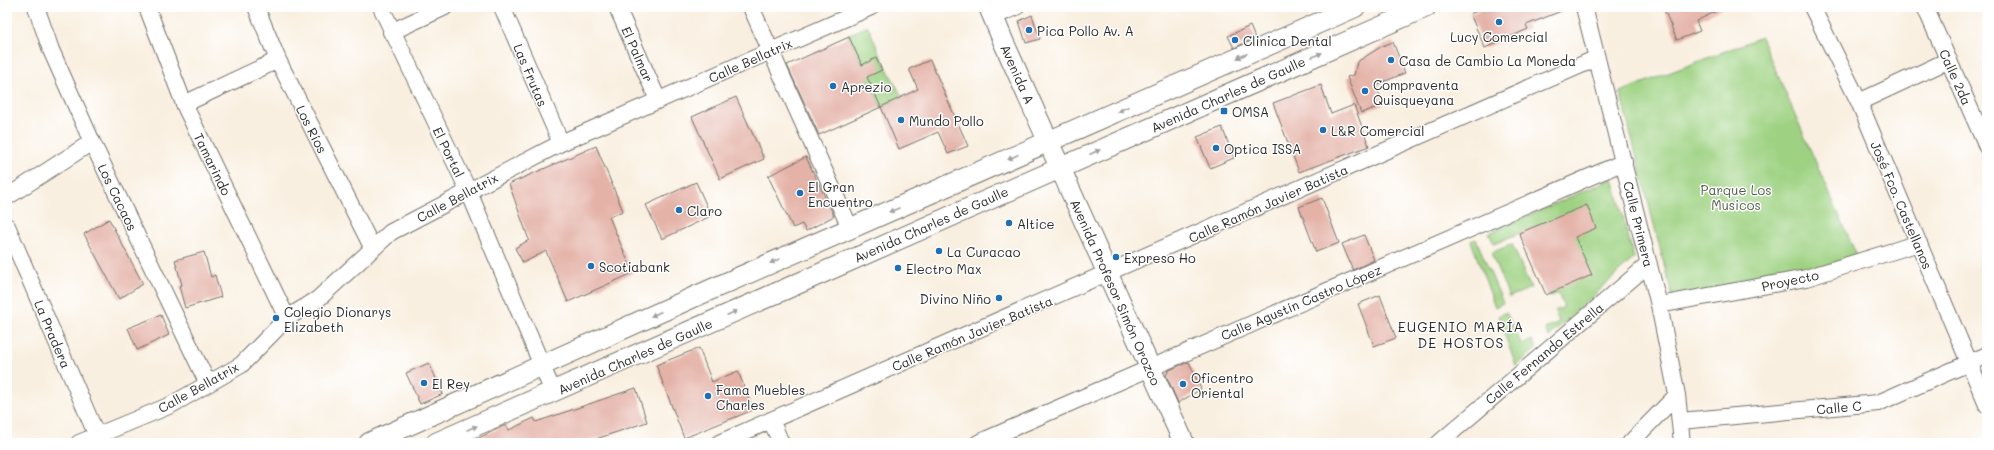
<svg xmlns="http://www.w3.org/2000/svg" width="1994" height="450" viewBox="0 0 1994 450" font-family="Mali,sans-serif">
<rect width="100%" height="100%" fill="#fff"/>
<filter id="ink" filterUnits="userSpaceOnUse"><feTurbulence type="fractalNoise" baseFrequency=".025" numOctaves="2"/><feDisplacementMap in="SourceGraphic" scale="8" xChannelSelector="R" yChannelSelector="G"/><feConvolveMatrix kernelMatrix="1 2 1 2 8 2 1 2 1" color-interpolation-filters="sRGB"/></filter>
<filter id="wash" filterUnits="userSpaceOnUse"><feTurbulence type="fractalNoise" baseFrequency=".012" numOctaves="4" result="noise"/><feDisplacementMap in="SourceGraphic" scale="16" xChannelSelector="R" yChannelSelector="G"/><feGaussianBlur stdDeviation="0.9" result="paint"/><feColorMatrix in="noise" values="0 0 0 0 0 0 0 0 0 0 0 0 0 0 0 0 0 1.4 0 .05"/><feComposite in="paint" operator="in"/></filter>
<g filter="url(#wash)">
<rect width="100%" height="100%" fill="#f9efe0"/>
<path fill="#9ed282" stroke="#647e56" d="M868 26 881 57 902 97 881 107 848 35Z
M1761 37 1857 256 1807 272 1673 299 1620 92Z
M1613 178 1634 258 1549 337 1545 329 1559 322 1555 311 1564 307 1558 293 1550 296 1522 232 1494 244 1489 233Z
M1476 239 1503 303 1495 307 1471 241Z
M1512 244 1531 288 1509 297 1491 253Z
M1506 312 1522 345 1532 340 1536 349 1516 366 1498 316Z"/>
<g id="blocks">
<path fill="#e4b2a7" d="M1486 7H1569V8L1526 25 1528 29 1485 48 1470 14Z
M1663 7H1725L1696 21 1700 31 1677 40Z
M1032 15 1040 39 1026 43 1019 21Z
M1250 26 1255 38 1234 48 1228 36Z
M849 37 862 65 876 58 882 70 867 77 881 107 819 135 787 65Z
M1393 42 1405 73 1376 85 1383 105 1361 113 1347 77 1354 75 1357 62 1382 46Z
M930 60 968 146 948 154 938 132 899 149 881 107 918 89 909 69Z
M1321 85 1331 114 1354 105 1369 146 1299 172 1273 103Z
M736 97 764 159 720 179 692 117Z
M1222 127 1234 158 1210 168 1197 137Z
M596 146 623 211 609 217 633 273 568 302 546 251 523 263 515 248 529 240 509 184Z
M806 157 834 216 806 231 802 224 793 228 768 176Z
M696 182 711 216 662 239 646 205Z
M1322 198 1339 243 1316 252 1299 207Z
M1587 205 1596 228 1575 237 1592 275 1546 295 1519 233Z
M109 219 143 284 119 299 84 234Z
M1364 235 1374 260 1353 270 1342 244Z
M204 252 211 277 215 275 221 297 185 308 179 286 182 285 175 260Z
M1380 295 1396 338 1374 346 1358 304Z
M161 315 169 335 137 350 128 328Z
M699 348 712 382 738 371 753 410 684 438 656 365Z
M1189 362 1201 389 1178 403 1166 375 1169 370Z
M429 363 443 394 420 404 406 373Z
M636 388 647 422 584 443H468L506 425 509 430 534 418 536 422Z"/>
</g>
</g>
<g filter="url(#ink)">
<use href="#blocks" fill-opacity="0" stroke="#73706a" stroke-width="1"/>
<g fill="none" stroke-linecap="round" stroke-linejoin="round">
<g stroke="#73706a" stroke-width="18">
<path id="minor" d="M36 7 51 50 92 142 208 384
M147 7 184 104 287 318
M256 7 278 60 373 249
M381 7 469 192 553 392
M502 7 561 143
M617 7 658 100
M751 7 850 228
M1584 7 1659 305 1677 395 1682 443
M1812 7 1859 102 1987 405
M1925 7 1987 147
M993 17 1016 7
M391 32 445 7
M1859 102 1949 60
M184 104 278 60
M7 197 92 142
M7 226 100 443
M1659 305 1806 278 1919 243
M771 420 781 443
M1680 421 1878 403 1987 355
M79 443 171 405 241 365 287 318 318 299 391 232 561 143 871 7
M719 443 1597 58
M978 443 1624 162
M1439 443 1649 264
M1630 443 1677 395"/>
</g>
<g stroke="#73706a" stroke-width="22">
<path id="major" d="M989 7 1004 43 1184 443
M369 443 694 297 1355 7
M436 443 1426 7"/>
</g>
<use href="#minor" stroke="#fff" stroke-width="16"/>
<use href="#major" stroke="#fff" stroke-width="20"/>
</g>
<defs><path id="oneway-solid" d="M-6-.8H1V-3.2L6.5 0L1 3.2V.8H-6Z"/></defs>
<g fill="#a0a0a0">
<use href="#oneway-solid" transform="translate(1317 55) rotate(-24)"/>
<use href="#oneway-solid" transform="translate(1242 56) rotate(156)"/>
<use href="#oneway-solid" transform="translate(1123 109) rotate(156)"/>
<use href="#oneway-solid" transform="translate(1095 152) rotate(-24)"/>
<use href="#oneway-solid" transform="translate(1013 157) rotate(156)"/>
<use href="#oneway-solid" transform="translate(894 210) rotate(157)"/>
<use href="#oneway-solid" transform="translate(775 261) rotate(156)"/>
<use href="#oneway-solid" transform="translate(732 313) rotate(-24)"/>
<use href="#oneway-solid" transform="translate(656 314) rotate(156)"/>
<use href="#oneway-solid" transform="translate(472 428) rotate(-23)"/>
</g>
</g>
<g fill="#1f6fb2" stroke="#fff" stroke-width="1.5">
<circle cx="1499" cy="22" r="4"/>
<circle cx="1029" cy="30" r="4"/>
<circle cx="1235" cy="40" r="4"/>
<circle cx="1391" cy="60" r="4"/>
<circle cx="833" cy="86" r="4"/>
<circle cx="1365" cy="91" r="4"/>
<rect x="1220" y="107" width="8" height="8" rx="2"/>
<circle cx="901" cy="120" r="4"/>
<circle cx="1323" cy="130" r="4"/>
<circle cx="1216" cy="148" r="4"/>
<circle cx="800" cy="193" r="4"/>
<circle cx="679" cy="210" r="4"/>
<circle cx="1009" cy="223" r="4"/>
<circle cx="939" cy="251" r="4"/>
<circle cx="1116" cy="257" r="4"/>
<circle cx="591" cy="266" r="4"/>
<circle cx="898" cy="268" r="4"/>
<circle cx="999" cy="298" r="4"/>
<circle cx="276" cy="318" r="4"/>
<circle cx="424" cy="383" r="4"/>
<circle cx="1183" cy="384" r="4"/>
<circle cx="708" cy="396" r="4"/>
</g>
<g text-anchor="middle" dominant-baseline="central" stroke-width="3" stroke-linejoin="round" paint-order="stroke">
<g font-size="13" fill="#2b2b2b" stroke="#fff" text-anchor="start">
<text x="1037" y="30">Pica Pollo Av. A</text>
<text x="1499" y="36" text-anchor="middle">Lucy Comercial</text>
<text x="1243" y="40">Clinica Dental</text>
<text x="1399" y="60">Casa de Cambio La Moneda</text>
<text x="1373" y="84">Compraventa<tspan x="1373" dy="15">Quisqueyana</tspan></text>
<text x="841" y="86">Aprezio</text>
<text x="1232" y="111">OMSA</text>
<text x="909" y="120">Mundo Pollo</text>
<text x="1331" y="130">L&amp;R Comercial</text>
<text x="1224" y="148">Optica ISSA</text>
<text x="808" y="186">El Gran<tspan x="808" dy="15">Encuentro</tspan></text>
<text x="687" y="210">Claro</text>
<text x="1017" y="223">Altice</text>
<text x="947" y="251">La Curacao</text>
<text x="1124" y="257">Expreso Ho</text>
<text x="599" y="266">Scotiabank</text>
<text x="906" y="268">Electro Max</text>
<text x="991" y="298" text-anchor="end">Divino Niño</text>
<text x="284" y="311">Colegio Dionarys<tspan x="284" dy="15">Elizabeth</tspan></text>
<text x="1191" y="377">Oficentro<tspan x="1191" dy="15">Oriental</tspan></text>
<text x="432" y="383">El Rey</text>
<text x="716" y="389">Fama Muebles<tspan x="716" dy="15">Charles</tspan></text>
</g>
<g font-size="13" fill="#2b2b2b" stroke="#fff">
<text transform="translate(638 54) rotate(66)">El Palmar</text>
<text transform="translate(750 60) rotate(-24)">Calle Bellatrix</text>
<text transform="translate(1018 74) rotate(66)">Avenida A</text>
<text transform="translate(531 75) rotate(67)">Las Frutas</text>
<text transform="translate(1956 77) rotate(66)">Calle 2da</text>
<text transform="translate(1228 94) rotate(-24)">Avenida Charles de Gaulle</text>
<text transform="translate(312 129) rotate(63)">Los Ríos</text>
<text transform="translate(449 152) rotate(64)">El Portal</text>
<text transform="translate(213 164) rotate(64)">Tamarindo</text>
<text transform="translate(118 197) rotate(64)">Los Cacaos</text>
<text transform="translate(457 197) rotate(-28)">Calle Bellatrix</text>
<text transform="translate(1268 203) rotate(-24)">Calle Ramón Javier Batista</text>
<text transform="translate(1902 205) rotate(67)">José Fco. Castellanos</text>
<text transform="translate(931 224) rotate(-24)">Avenida Charles de Gaulle</text>
<text transform="translate(1639 224) rotate(76)">Calle Primera</text>
<text transform="translate(1790 280) rotate(-12)">Proyecto</text>
<text transform="translate(1116 292) rotate(66)">Avenida Profesor Simón Orozco</text>
<text transform="translate(1301 302) rotate(-23)">Calle Agustín Castro López</text>
<text transform="translate(972 333) rotate(-23)">Calle Ramón Javier Batista</text>
<text transform="translate(53 334) rotate(67)">La Pradera</text>
<text transform="translate(1544 353) rotate(-40)">Calle Fernando Estrella</text>
<text transform="translate(635 356) rotate(-24)">Avenida Charles de Gaulle</text>
<text transform="translate(198 387) rotate(-29)">Calle Bellatrix</text>
<text transform="translate(1839 407) rotate(-5)">Calle C</text>
</g>
<g font-size="13" fill="#4e5d45" stroke="#fff">
<text x="1736" y="189">Parque Los<tspan x="1736" dy="15">Musicos</tspan></text>
</g>
<g font-size="14" letter-spacing="1" fill="#2b2b2b" stroke="#fff">
<text x="1461" y="326">EUGENIO MARÍA<tspan x="1461" dy="16">DE HOSTOS</tspan></text>
</g>
</g>
<rect width="1994" height="450" fill="none" stroke="#fff" stroke-width="24"/>
</svg>
